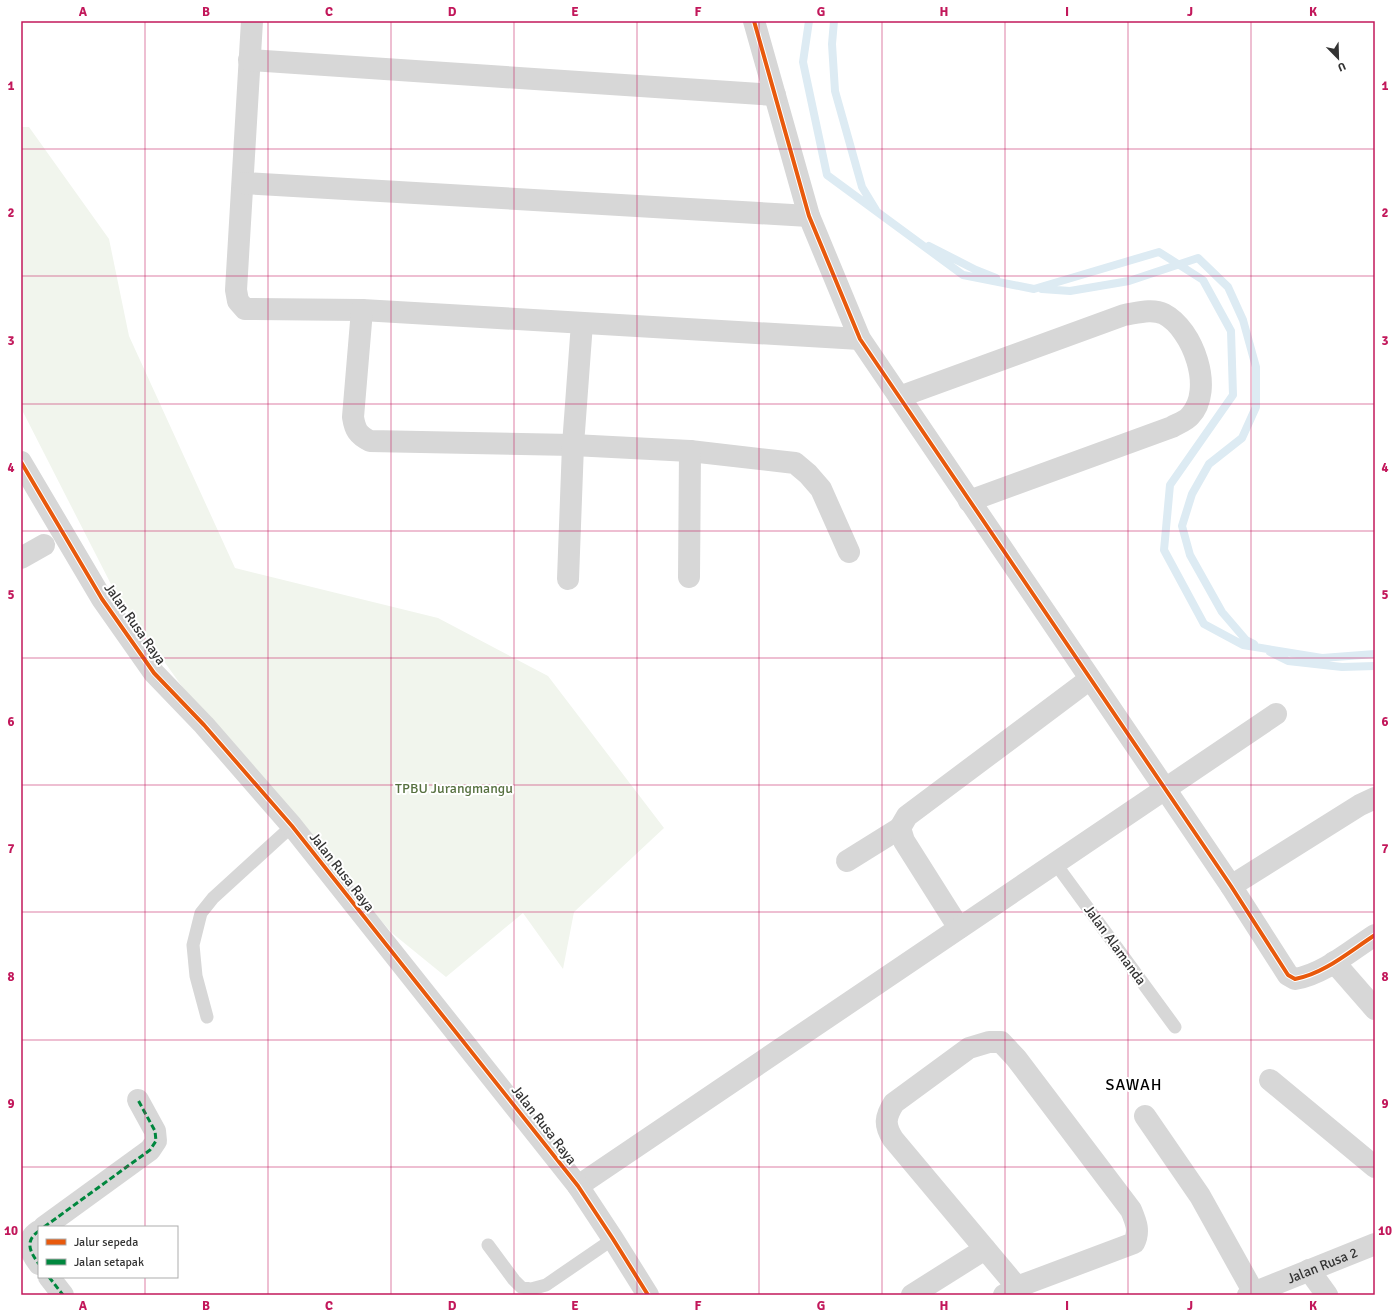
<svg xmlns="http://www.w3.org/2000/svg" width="1396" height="1316" viewBox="0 0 1396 1316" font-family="Signika,sans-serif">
<rect width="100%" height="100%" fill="#fff"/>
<path fill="#f1f5ed" d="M21 127H29L109 239 129 336 235 568 438 618 548 676 664 828 574 912 563 969 523 913 446 977 392 933 204 717 117 596 21 408Z"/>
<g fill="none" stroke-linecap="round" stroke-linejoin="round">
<path stroke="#ddebf3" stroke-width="8" d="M809 21 803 62 827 175 963 275 1034 289 1159 252 1203 280 1231 331 1233 395 1170 485 1164 550 1204 624 1243 645 1322 658 1375 654
M834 21 832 44 835 91 862 187 876 210
M929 246 976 270 996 278
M1042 289 1070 291 1129 281 1198 258 1228 287 1243 320 1256 367V407L1242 438 1209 464 1192 494 1182 526 1190 555 1222 612 1246 640 1254 644
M1270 652 1288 661 1342 667 1375 666"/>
<path stroke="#d7d7d7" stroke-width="13" d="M1055 863 1175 1027
M207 1017 196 976 193 945 201 913 213 898 292 826
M488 1245 514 1280 521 1287 531 1289 546 1285 613 1239"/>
<g stroke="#d7d7d7" stroke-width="22">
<path d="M252 21 236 290 238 301 245 309 362 310 860 339"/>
<path d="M754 21 809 216 860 339 1231 886 1288 975 1295 979C1324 974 1350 951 1375 935"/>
<path d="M249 60 775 95"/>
<path d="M243 183 809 216"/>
<path d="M362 310 353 417C355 430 358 435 370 441L573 445 690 451 795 463 808 474 821 489 849 552"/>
<path d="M899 397 1124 315C1137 313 1152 308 1164 314 1193 329 1215 390 1190 416 1186 421 1177 424 1172 427L969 501"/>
<path d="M21 558 44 545"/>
<path d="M689 577 690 451"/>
<path d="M568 579 573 445 582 323"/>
<path d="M847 861 900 828"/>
<path d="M1231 886 1360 805 1375 798"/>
<path d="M959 928 904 841 900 828 907 816 1090 679"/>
<path d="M1334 962 1375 1009"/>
<path d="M1270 1080 1375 1167"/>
<path d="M1145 1116 1200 1196 1254 1293"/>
<path d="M578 1186 1276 714"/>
<path d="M44 1227 150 1150 156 1141 155 1131 138 1100"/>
<path d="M39 1231C24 1241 30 1252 39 1264"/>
<path d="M1309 1270 1327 1295"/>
<path d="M49 1277 63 1295"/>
<path d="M912 1295 985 1249"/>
<path d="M1004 1295 1017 1287 1134 1243C1140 1231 1136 1222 1131 1210L1016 1058 1001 1042H989L969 1048 894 1103C885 1117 884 1125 893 1139L1017 1287"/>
<path id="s1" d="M1248 1295 1375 1244"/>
</g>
<path stroke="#d7d7d7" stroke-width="22" d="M21 462 102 599 154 673 204 725 292 826 578 1186 613 1239 648 1295"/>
<path stroke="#00873e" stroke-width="3" stroke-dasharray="6 3" stroke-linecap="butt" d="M44 1227 150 1150 156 1141 155 1131 138 1100
M39 1231C24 1241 30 1252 39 1264
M49 1277 63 1295"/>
<g stroke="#fff" stroke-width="6">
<path id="cycleway" d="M754 21 809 216 860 339 1231 886 1288 975 1295 979C1324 974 1350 951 1375 935
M21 462 102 599 154 673 204 725 292 826 578 1186 613 1239 648 1295"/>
</g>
<use href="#cycleway" stroke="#e8590c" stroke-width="4"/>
</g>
<path fill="none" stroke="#c2185b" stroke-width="1" stroke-opacity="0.55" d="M145 21V1227M268 21V1295M391 21V1295M514 21V1295M637 21V1295M759 21V1295M882 21V1295M1005 21V1295M1128 21V1295M1251 21V1295M21 149H1375M21 276H1375M21 404H1375M21 531H1375M21 658H1375M21 785H1375M21 912H1375M21 1040H1375M21 1167H1375M145 1277V1295"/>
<g text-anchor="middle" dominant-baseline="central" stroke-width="4" stroke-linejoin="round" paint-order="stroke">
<g font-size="14" fill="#333" stroke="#fff">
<text transform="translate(135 624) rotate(55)">Jalan Rusa Raya</text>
<text transform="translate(342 872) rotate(52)">Jalan Rusa Raya</text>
<text transform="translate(1115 945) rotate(54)">Jalan Alamanda</text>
<text transform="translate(544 1125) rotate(52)">Jalan Rusa Raya</text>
<text stroke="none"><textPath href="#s1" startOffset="80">Jalan Rusa 2</textPath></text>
</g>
<g font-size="14" fill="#56703f" stroke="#fff">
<text x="454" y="788">TPBU Jurangmangu</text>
</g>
<g font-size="16" letter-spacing="1" fill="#000" stroke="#fff">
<text x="1134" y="1085">SAWAH</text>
</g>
</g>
<rect width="1396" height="1316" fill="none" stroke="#ffffff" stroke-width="44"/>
<rect x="38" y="1226" width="140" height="52" fill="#ffffff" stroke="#adadad"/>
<rect x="46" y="1239" width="20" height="6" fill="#e8590c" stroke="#adadad"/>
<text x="74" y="1246" font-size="12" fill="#333333">Jalur sepeda</text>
<rect x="46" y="1259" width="20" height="6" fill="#00873e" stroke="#adadad"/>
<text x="74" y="1266" font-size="12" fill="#333333">Jalan setapak</text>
<g transform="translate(1338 58) rotate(157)" stroke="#ffffff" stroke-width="3" paint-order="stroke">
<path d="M0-3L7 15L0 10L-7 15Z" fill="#333333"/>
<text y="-6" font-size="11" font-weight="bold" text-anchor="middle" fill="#333333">U</text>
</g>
<rect x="22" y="22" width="1352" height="1272" fill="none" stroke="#c2185b" stroke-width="1.5"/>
<g font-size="13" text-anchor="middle" font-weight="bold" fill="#c2185b">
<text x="83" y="16">A</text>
<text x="206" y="16">B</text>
<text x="329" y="16">C</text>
<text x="452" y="16">D</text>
<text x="575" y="16">E</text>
<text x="698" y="16">F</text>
<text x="821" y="16">G</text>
<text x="944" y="16">H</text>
<text x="1067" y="16">I</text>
<text x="1190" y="16">J</text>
<text x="1313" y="16">K</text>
<text x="11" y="90">1</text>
<text x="1385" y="90">1</text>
<text x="11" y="217">2</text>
<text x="1385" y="217">2</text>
<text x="11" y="345">3</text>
<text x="1385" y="345">3</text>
<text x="11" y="472">4</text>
<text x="1385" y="472">4</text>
<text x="11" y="599">5</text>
<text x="1385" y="599">5</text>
<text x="11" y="726">6</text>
<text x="1385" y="726">6</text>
<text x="11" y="853">7</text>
<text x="1385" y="853">7</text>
<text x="11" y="981">8</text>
<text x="1385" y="981">8</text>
<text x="11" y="1108">9</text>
<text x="1385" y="1108">9</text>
<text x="11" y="1235">10</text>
<text x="1385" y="1235">10</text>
<text x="83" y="1310">A</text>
<text x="206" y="1310">B</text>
<text x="329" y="1310">C</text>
<text x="452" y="1310">D</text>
<text x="575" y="1310">E</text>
<text x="698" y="1310">F</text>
<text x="821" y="1310">G</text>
<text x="944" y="1310">H</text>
<text x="1067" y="1310">I</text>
<text x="1190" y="1310">J</text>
<text x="1313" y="1310">K</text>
</g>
</svg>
